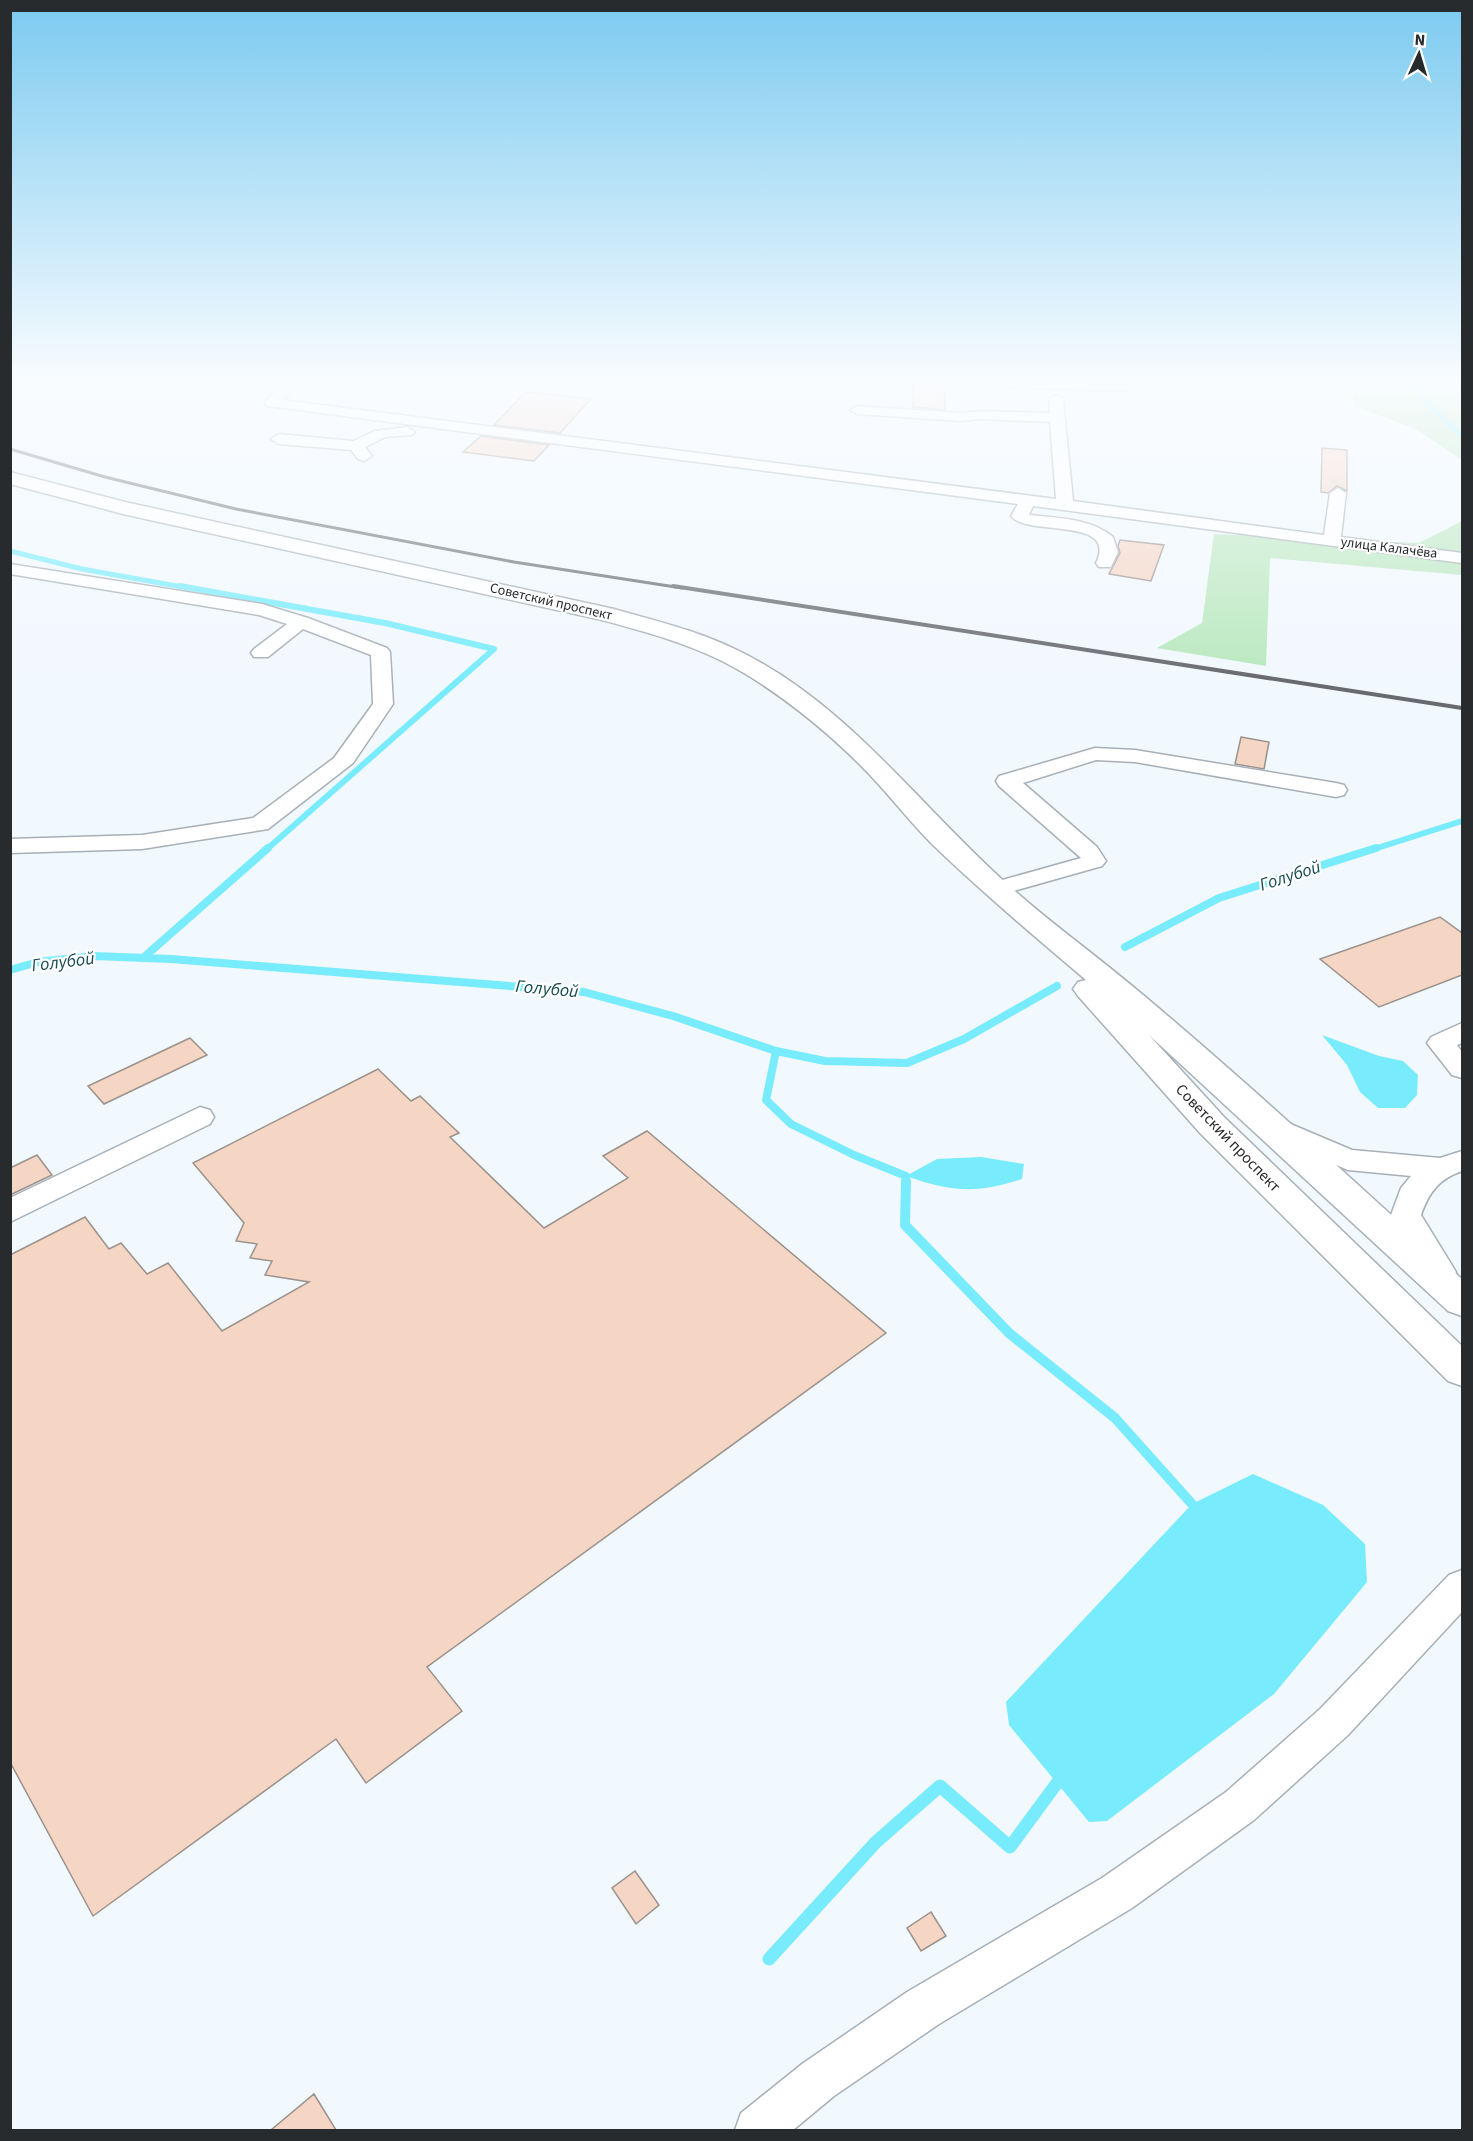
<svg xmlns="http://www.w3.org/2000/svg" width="1473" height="2141" viewBox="0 0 1473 2141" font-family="'Source Sans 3',sans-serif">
<rect width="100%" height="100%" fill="#f1f8fe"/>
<path fill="#b9e8be" d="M1353 381H1462V460L1416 429 1354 406Z
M1462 521V575L1270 558 1266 666 1157 648 1202 623 1214 534 1419 543Z"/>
<path fill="#78ecfc" d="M1322 1035 1379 1056 1403 1061 1418 1075 1417 1095 1405 1108H1378L1360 1092 1347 1065Z
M981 1157 1024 1164 1022 1179C976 1194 951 1192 906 1176L937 1159Z
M1253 1474 1323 1505 1365 1544 1367 1582 1274 1694 1107 1821 1089 1822 1009 1725 1006 1702 1192 1504Z"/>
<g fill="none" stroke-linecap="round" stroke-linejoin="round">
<path stroke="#78ecfc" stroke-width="5" d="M1412 381 1425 402 1462 436
M10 551 82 569 188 588"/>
<path stroke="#78ecfc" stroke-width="6" d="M180 586 385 623 494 649 266 850
M1371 850 1462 821"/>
<path stroke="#78ecfc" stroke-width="8" d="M1125 947 1219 898 1376 848
M143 958 268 848
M10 970 38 962 94 956 171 959 584 992 673 1016 776 1051 825 1061 907 1063 964 1039 1057 986
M776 1051 766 1100 791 1124 854 1155 906 1176V1182"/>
<path stroke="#78ecfc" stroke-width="10" d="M906 1181 905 1225 1009 1333 1115 1418 1192 1504"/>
<path stroke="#78ecfc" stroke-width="13" d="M769 1959 876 1842 940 1786 1010 1847 1057 1783"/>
</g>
<path fill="#f5d5c4" stroke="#9b928c" stroke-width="1.5" d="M913 382 932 383 944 387 945 410 913 407Z
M526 392 591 399 560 433 494 425Z
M481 436 549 445 534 461 463 452Z
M1322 448 1347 450V491L1337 486 1328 493 1321 492Z
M1120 540 1164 545 1151 581 1109 574 1120 553 1118 546Z
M1241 737 1269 742 1264 769 1235 764Z
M1440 917 1462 933V975L1379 1007 1320 959Z
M190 1038 207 1055 104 1104 88 1086Z
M378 1069 411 1101 420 1096 443 1118 459 1133 450 1137 544 1228 628 1178 603 1156 647 1131 886 1333 427 1667 462 1711 366 1783 336 1739 93 1916 10 1762V1255L85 1217 109 1249 121 1243 147 1274 168 1263 222 1331 309 1282 265 1275 272 1261 250 1258 257 1244 236 1241 244 1223 193 1163Z
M37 1155 52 1175 10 1195V1168Z
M635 1871 659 1905 636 1924 612 1888Z
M931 1912 946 1936 921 1951 907 1928Z
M314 2094 336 2130H271Z"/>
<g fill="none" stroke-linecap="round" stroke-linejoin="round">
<g stroke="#a7b0b7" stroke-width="3">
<path id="minor" d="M285 381H300L283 400 1056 499 1050 422 980 419 961 421 857 414 850 410 857 406 961 413 980 411 1050 413 1049 399 1056 395 1063 399 1073 501 1324 535 1330 493 1338 488 1346 493 1341 537 1462 553V563L1033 506 1029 515C1057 518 1091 518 1113 537L1118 552 1111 567H1099L1096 563C1119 516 1026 537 1011 516L1018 504 267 406 265 403 267 400Z
M933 381H1131L1132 387 1125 391 940 385Z
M407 427 415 432 412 435 385 437 365 447 372 456 364 461 358 459 351 450 279 444 271 439 279 434 353 441 375 431Z
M10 564 262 604 308 618 387 648 390 652 393 704 353 763 268 829 142 849 10 853V839L142 835 253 818 334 758 373 704 371 655 303 629 268 657H254L251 653 254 649 287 624 259 615 10 574Z
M1095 748 1135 750 1336 783 1344 785 1347 790 1344 795 1336 797 1135 762 1096 760 1023 783 1097 847 1106 861 1102 866 996 896 988 894 984 889 988 884 1081 858 999 786 996 781 999 776Z
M1462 1023V1043L1457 1045 1462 1052V1078L1452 1075 1427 1043 1431 1037Z
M200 1107 210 1110 214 1117 210 1124 10 1222V1198Z
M1281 1120 1352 1150 1440 1158 1462 1151V1171C1439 1179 1429 1192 1421 1215L1456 1272 1452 1280 1441 1284 1430 1280 1391 1215 1401 1188 1411 1176 1348 1170 1271 1137 1267 1130 1271 1123Z
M1462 1570V1612L1348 1735 1254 1820 1132 1908 939 2024 834 2096 793 2130H735L741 2113 802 2064 907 1992 1102 1878 1226 1792 1320 1709 1449 1575Z"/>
</g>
<g stroke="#a7b0b7" stroke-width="3">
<path id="major" d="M10 472 125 502 614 609C656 621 699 631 739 651 851 706 923 811 1015 891 1056 927 1101 959 1143 995 1252 1086 1356 1184 1462 1279V1316L1448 1311 1149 1035 1224 1117 1462 1346V1386L1448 1381 1200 1133 1078 996 1073 989 1078 982 1086 980C1034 936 982 892 933 845 910 822 891 797 869 774 830 733 772 686 722 661 684 642 642 631 602 620L123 514 10 484Z"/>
</g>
<use href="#minor" fill="#fff" fill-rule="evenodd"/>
<use href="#major" fill="#fff" fill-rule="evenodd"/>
<path stroke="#676b6f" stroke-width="3" d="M10 449 105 477 236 509 514 562 682 588"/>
<path stroke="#676b6f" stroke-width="4" d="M673 586 1462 708"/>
</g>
<linearGradient id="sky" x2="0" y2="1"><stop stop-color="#7bcaf0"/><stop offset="0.56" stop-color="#f9fcff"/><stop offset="1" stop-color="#f9fcff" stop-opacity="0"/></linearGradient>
<rect width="1473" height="681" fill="url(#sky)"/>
<g text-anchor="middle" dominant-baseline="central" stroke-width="4.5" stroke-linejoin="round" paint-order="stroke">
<g font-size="14" fill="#282b2e" stroke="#fff">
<text transform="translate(1389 548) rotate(7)">улица Калачёва</text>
<text transform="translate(551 602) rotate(13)">Советский проспект</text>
</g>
<g font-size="16" fill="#282b2e" stroke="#fff">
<text transform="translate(1228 1138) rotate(46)">Советский проспект</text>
</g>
<g font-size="18" font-style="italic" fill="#174b52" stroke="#fff">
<text transform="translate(1290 876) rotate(-18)">Голубой</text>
<text transform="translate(63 962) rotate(-7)">Голубой</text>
<text transform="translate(547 989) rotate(5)">Голубой</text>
</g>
</g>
<rect width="1473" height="2141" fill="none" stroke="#282b2e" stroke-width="24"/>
<g transform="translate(1419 54) rotate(4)" stroke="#ffffff" stroke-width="4.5" paint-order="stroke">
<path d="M0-4.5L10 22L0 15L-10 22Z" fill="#282b2e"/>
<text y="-9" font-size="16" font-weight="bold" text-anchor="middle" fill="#282b2e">N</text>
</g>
</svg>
